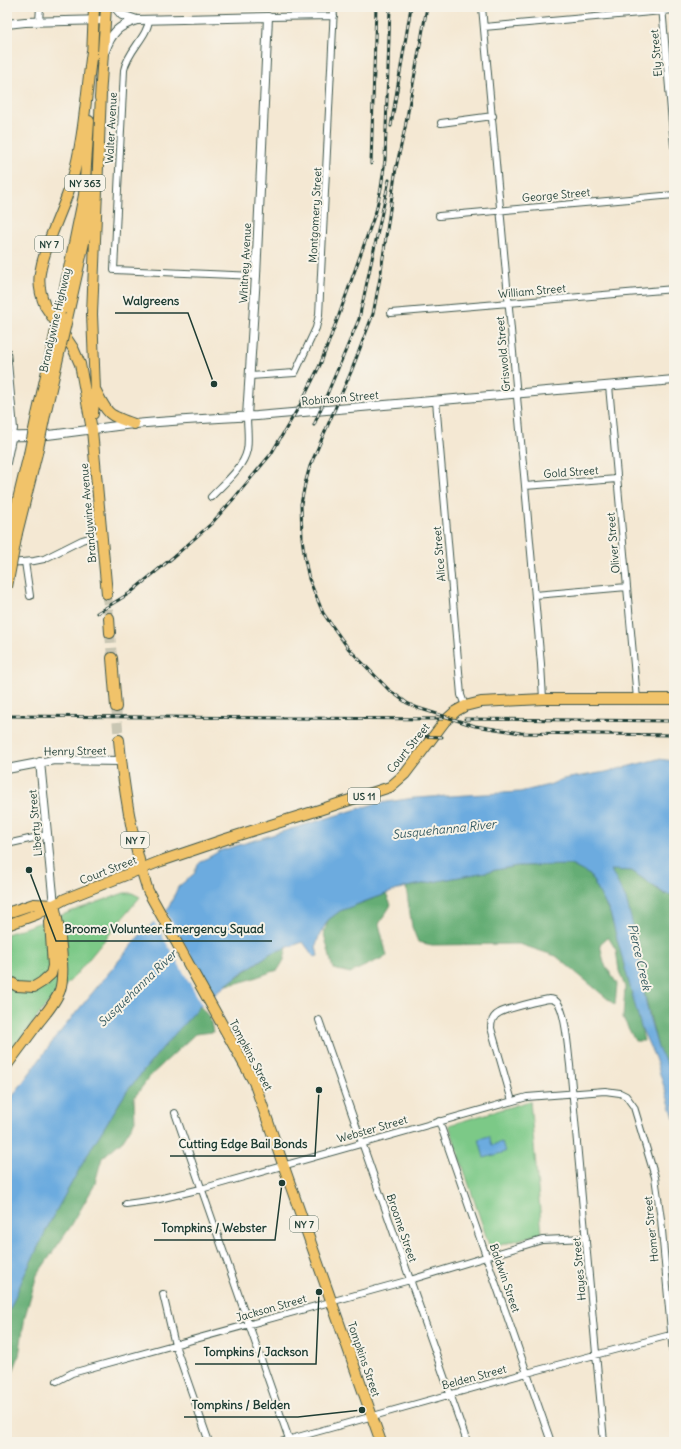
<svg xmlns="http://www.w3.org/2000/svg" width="681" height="1449" viewBox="0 0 681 1449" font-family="Delius,sans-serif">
<rect width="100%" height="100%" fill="#f7f3e8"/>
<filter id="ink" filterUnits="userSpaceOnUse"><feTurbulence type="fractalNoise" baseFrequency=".025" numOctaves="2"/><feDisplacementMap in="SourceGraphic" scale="8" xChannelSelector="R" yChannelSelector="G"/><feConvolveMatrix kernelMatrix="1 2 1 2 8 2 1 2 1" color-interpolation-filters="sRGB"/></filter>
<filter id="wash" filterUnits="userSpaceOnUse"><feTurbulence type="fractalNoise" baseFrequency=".012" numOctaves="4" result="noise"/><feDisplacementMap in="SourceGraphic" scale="16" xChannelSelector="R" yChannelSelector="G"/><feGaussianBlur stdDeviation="0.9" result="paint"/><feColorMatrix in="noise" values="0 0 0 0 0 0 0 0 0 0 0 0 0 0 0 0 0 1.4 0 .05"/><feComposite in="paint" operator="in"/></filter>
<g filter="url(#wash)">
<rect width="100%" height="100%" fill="#f4e8d3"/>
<path fill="#7cc987" stroke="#4e835e" d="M124 893H132L140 897 74 977 48 1003 7 1057V934Z
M530 1101 542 1233 490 1248 449 1125Z"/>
<path fill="#65ad74" stroke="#427554" d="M571 865 590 875 610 913 641 1027 644 1041H635L623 1018 625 987 619 971 616 950 608 937 600 944 604 963 617 984 615 1005 556 956 519 944 432 945 418 942 412 927 406 887 517 866Z
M611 869 632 871 664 894 674 895V1077L658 1048 641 979 639 949Z
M386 894 391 905 379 924 387 956 350 973 333 969 324 934 328 920 340 911Z
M287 947 284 960 278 970C260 975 245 983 226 985L271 953Z
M200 1006 210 1018 213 1032 195 1034 150 1076 134 1098 135 1121 123 1140 102 1158 94 1186 71 1226 37 1275 25 1316 19 1356 7 1387V1316L23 1278 52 1218 90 1150 127 1091 164 1046Z"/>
<path fill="#6cabdf" stroke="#46748a" d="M658 759 674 761V895L665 894 632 871 611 870 626 899 639 949 641 979 649 1016 658 1048 667 1064 674 1090V1118L655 1058 641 1027 610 913 590 875 571 865 517 866 406 887 374 898 340 911 328 920 319 936 316 946 318 956 314 957 303 942 271 953 240 974 200 1006 164 1046 127 1091 90 1150 52 1218 23 1278 7 1316V1104L56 1037 140 935 168 909 178 887 195 873C195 861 210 858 219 851L374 804 414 798 520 792 549 785 563 779 606 772Z
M489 1136 492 1145 502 1142 505 1152 484 1158 479 1139Z"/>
<path fill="#f4e8d3" d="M165 910 214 997 203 1006 153 920Z"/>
</g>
<g filter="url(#ink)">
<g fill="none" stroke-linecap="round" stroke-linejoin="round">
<path stroke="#c9c6b3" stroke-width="10" stroke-dasharray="10 5" stroke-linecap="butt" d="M107 594 109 618
M110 633 112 658
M116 707 119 740"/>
<g stroke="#3f574c" stroke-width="8">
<path id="minor" d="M482 7 541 664 543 699
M662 7 674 146
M268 17 334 16
M149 19C148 37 128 50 124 70L114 270 256 276
M39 22 40 7
M484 27 674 10
M441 123 493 116
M439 216 674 195
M391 313 674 289
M7 351 14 429 7 463
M250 376 295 373 316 328 319 315 334 7
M609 386 637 699
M436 401 461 695 465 706
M525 486 617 479
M211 497C223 484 243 469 247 450 249 440 247 427 247 416
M25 562 30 596
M9 563 34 561 44 559 82 540 102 534
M535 595 627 587
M7 844 47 835
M319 1020 467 1442
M512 1101 491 1028C491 1022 493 1016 499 1013 505 1009 542 1000 549 999 553 999 555 1000 557 1002 566 1011 568 1051 570 1065L604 1442
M175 1113 290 1442
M439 1121 551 1442
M126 1204 155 1200 201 1189 527 1097 605 1091 620 1093 626 1096 634 1107 655 1177 661 1219 674 1365
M163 1294 175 1345 209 1442
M57 1381 72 1373 410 1280 542 1240 586 1238
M280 1442 527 1373 674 1334"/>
</g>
<g stroke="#3f574c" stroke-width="10">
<path id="tertiary" d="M115 7 122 15 137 20 268 17 256 276 247 416
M7 24 25 22 105 20
M105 51C112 32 118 26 137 20
M7 436C50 438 92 428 135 424 176 420 216 418 257 416L674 380
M40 762 54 905
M7 769 54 760 121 761"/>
</g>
<g stroke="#3f574c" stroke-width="12">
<path id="primary" d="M92 51C86 94 84 139 72 181 63 211 45 243 40 273 38 284 41 296 45 306L73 348 80 364 92 430 107 594
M92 57 94 7
M100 98 106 7
M60 312 84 195 89 121
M67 319 85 238 92 188
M96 391C108 415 108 415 134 424
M93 414 95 390 92 314 101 93
M37 415 55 335
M45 415 61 345
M17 533 37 453
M7 545 29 454
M109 618 110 633
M112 658 116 707
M119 740C124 792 132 842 148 891L254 1082 381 1442
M7 913 34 904 54 905
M7 925 37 914 65 899 161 861 226 839 319 810 390 787 405 774 445 721 456 711 465 706 481 702 543 699H674
M7 980 17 986 34 987 42 982 51 974 53 966 50 922 54 907
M7 1065C17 1051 28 1037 38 1023 46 1013 56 1002 60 990 66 971 59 925 54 905"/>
</g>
<use href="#minor" stroke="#fff" stroke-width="6"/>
<use href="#tertiary" stroke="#fff" stroke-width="8"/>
<use href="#primary" stroke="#f1c36a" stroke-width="10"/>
<g stroke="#1f3d34" stroke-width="3">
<path id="rail" d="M427 7 405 128 396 168 380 278 373 314 351 372 310 466 305 484 301 504 302 538 305 560 309 579 323 613 348 648 389 690 407 703 418 708 475 726 521 733 674 735
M391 126 411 7
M371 164 376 7
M314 425 359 319 389 180
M97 613 130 593 177 554 211 524 236 496 271 454 300 405 320 365 339 315 376 211 381 188 385 160 390 7
M7 716 443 719
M465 719 674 721
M420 736 442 737"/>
</g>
<use href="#rail" stroke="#f7f3e8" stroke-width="1.5" stroke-dasharray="4.5" stroke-linecap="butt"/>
<g stroke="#3f574c" stroke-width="12" stroke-linecap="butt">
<path id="primary-bridge" d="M55 335 60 312
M61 345 67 319
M37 453 45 415
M29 454 37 415
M7 587 17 533"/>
</g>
<use href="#primary-bridge" stroke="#f1c36a" stroke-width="10"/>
</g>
</g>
<g text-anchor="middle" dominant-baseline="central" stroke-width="4" stroke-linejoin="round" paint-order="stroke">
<g fill="#f7f3e8" stroke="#60746a" stroke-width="1">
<rect x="65" y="175" width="40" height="16" rx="3"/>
<rect x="35" y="236" width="28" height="16" rx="3"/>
<rect x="348" y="788" width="32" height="16" rx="3"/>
<rect x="121" y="832" width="28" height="16" rx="3"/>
<rect x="290" y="1216" width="28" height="16" rx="3"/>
</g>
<g font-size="10" font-weight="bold" fill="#1f3d34">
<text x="85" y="183">NY 363</text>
<text x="49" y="244">NY 7</text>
<text x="364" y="796">US 11</text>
<text x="135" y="840">NY 7</text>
<text x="304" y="1224">NY 7</text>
</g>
<g font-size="11" fill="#1f3d34" stroke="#f7f3e8">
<text transform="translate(656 53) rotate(-95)">Ely Street</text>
<text transform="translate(111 128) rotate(-87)">Walter Avenue</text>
<text transform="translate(556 195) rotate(-5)">George Street</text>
<text transform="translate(315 215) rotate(-87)">Montgomery Street</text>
<text transform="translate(245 263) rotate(-87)">Whitney Avenue</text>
<text transform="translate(532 291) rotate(-5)">William Street</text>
<text transform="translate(55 320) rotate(-77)">Brandywine Highway</text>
<text transform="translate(503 354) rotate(-95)">Griswold Street</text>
<text transform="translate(340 398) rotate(-5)">Robinson Street</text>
<text transform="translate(571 472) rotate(-4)">Gold Street</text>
<text transform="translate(88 513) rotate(-95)">Brandywine Avenue</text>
<text transform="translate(613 543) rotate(-95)">Oliver Street</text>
<text transform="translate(439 554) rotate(-95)">Alice Street</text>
<text transform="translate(408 748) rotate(-51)">Court Street</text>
<text transform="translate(75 751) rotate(-1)">Henry Street</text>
<text transform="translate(35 823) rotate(-95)">Liberty Street</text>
<text transform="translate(108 870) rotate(-21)">Court Street</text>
<text transform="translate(251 1055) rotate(62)">Tompkins Street</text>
<text transform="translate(372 1129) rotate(-16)">Webster Street</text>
<text transform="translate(402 1228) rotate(71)">Broome Street</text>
<text transform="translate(651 1229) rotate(-96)">Homer Street</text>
<text transform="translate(579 1269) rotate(-95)">Hayes Street</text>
<text transform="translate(505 1278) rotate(71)">Baldwin Street</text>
<text transform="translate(271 1308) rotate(-16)">Jackson Street</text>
<text transform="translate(364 1359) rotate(71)">Tompkins Street</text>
<text transform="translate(474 1377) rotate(-15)">Belden Street</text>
</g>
<g font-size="12" font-style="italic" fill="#32585f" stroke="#f7f3e8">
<text transform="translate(444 829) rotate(-6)">Susquehanna River</text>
<text transform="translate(640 957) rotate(77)">Pierce Creek</text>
<text transform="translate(137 988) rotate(-44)">Susquehanna River</text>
</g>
</g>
<path fill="none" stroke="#1f3d34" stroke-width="1.5" d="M214 384L188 313H115M29 870L56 941H272M319 1090L315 1156H170M282 1183L275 1240H154M319 1292L316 1364H195M362 1410L298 1417H184"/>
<g fill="#1f3d34" stroke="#f7f3e8" stroke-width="1.5">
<circle cx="214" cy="384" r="4"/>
<circle cx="29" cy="870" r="4"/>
<circle cx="319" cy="1090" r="4"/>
<circle cx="282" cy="1183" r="4"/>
<circle cx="319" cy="1292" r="4"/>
<circle cx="362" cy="1410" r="4"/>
</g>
<g font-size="12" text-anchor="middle" font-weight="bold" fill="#1f3d34" stroke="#f7f3e8" stroke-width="4" stroke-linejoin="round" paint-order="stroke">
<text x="151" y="305">Walgreens</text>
<text x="164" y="933">Broome Volunteer Emergency Squad</text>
<text x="243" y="1148">Cutting Edge Bail Bonds</text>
<text x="214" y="1232">Tompkins / Webster</text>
<text x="256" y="1356">Tompkins / Jackson</text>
<text x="241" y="1409">Tompkins / Belden</text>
</g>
<rect width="681" height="1449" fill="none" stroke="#f7f3e8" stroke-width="24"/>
</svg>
